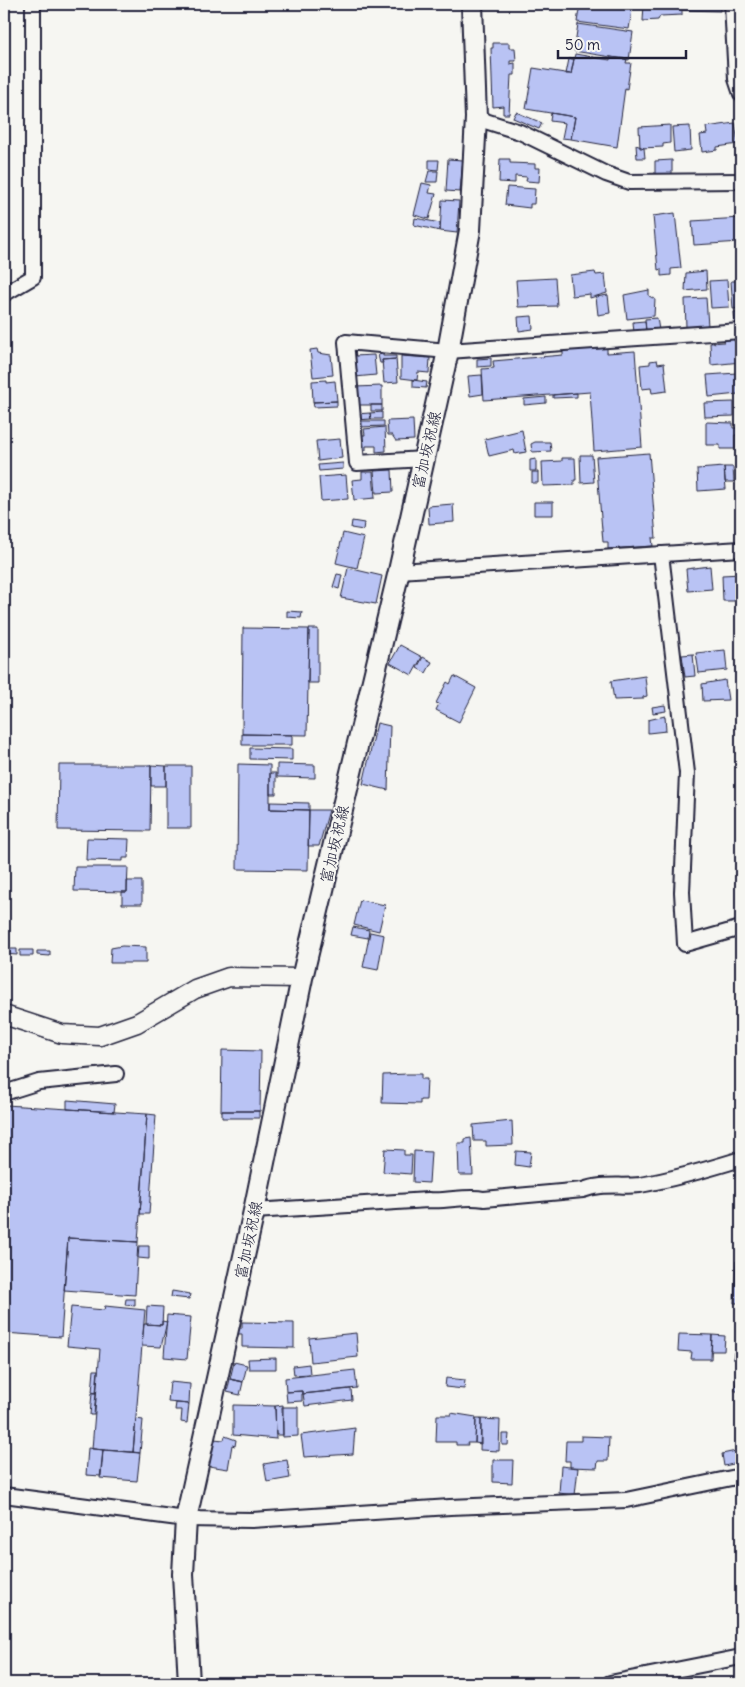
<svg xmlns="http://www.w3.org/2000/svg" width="745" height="1687" viewBox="0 0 745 1687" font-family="Delius,'Klee One',sans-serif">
<rect width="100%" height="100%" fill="#f6f6f2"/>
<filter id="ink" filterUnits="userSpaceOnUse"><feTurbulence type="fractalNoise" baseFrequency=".02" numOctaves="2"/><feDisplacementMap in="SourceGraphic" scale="10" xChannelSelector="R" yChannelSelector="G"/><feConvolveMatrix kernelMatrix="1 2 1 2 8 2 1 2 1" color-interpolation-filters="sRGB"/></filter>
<g filter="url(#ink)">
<path fill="#b9c3f4" stroke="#22223b" d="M580 4H633L629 29 577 22Z
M644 4H682V15L660 16 658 20 643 21Z
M684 4H720V11L683 10Z
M578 24 633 32 629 60 574 51Z
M493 43H509V48H515L516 61H510V64L515 63V75H511L509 114H503V106L493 107 491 48H493Z
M575 54 610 60V57L627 59 626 63H631L627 89 625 88 617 147 571 139 575 117 526 109 533 68 571 74Z
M569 59H574L571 74H566Z
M516 112 542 123 539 129 513 118Z
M551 113 575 117 571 139 562 138 565 123 550 121Z
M735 123 738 144 717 147V150L702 152 700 135 707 134 706 127Z
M670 125V143L663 144V147L640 148 639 127Z
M690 126 691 150 674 152 672 127Z
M636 145 644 148 645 158H637Z
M448 159 463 160 460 192 446 191Z
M500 159H510V163L535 164V168H540L539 182 526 181 527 177 515 176V183L499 182Z
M429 160H439L438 170 429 169Z
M672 160V175H655V161Z
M429 171H438L437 182H426Z
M422 183 431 185 429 193 436 194 429 219 414 215Z
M507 187 535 189 534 204H530V208L505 205Z
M442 200 459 201 457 233 440 231Z
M675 213 681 268 671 269V275L661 276V269L658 270 653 216Z
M415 218 440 223V231L414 225Z
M741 218V242L694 245 692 221Z
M706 271 707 289 685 291 686 273Z
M595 272 596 275 605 274 607 293 590 298V294L572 296 570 275Z
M555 278 557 306 518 307 516 280Z
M727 280 729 307 711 308 709 281Z
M731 281H741V308L733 309Z
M649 290V296L655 299 654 316 627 319 624 295Z
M608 295 610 313 598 315 596 297Z
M706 298 708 326 686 327 685 299Z
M734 312H741V323H735Z
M532 316 533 329 519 331 518 317Z
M657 318 659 330 646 332 645 319Z
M645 321 646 331 634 333 633 322Z
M734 338 735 342 740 341 741 362 711 365 710 343 724 342V339Z
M607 347V353L635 351 642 447 594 451 590 392 484 400 482 369 494 368 493 361 563 355V351Z
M317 349 318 353 331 355 333 375 313 377 310 350Z
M383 354V356H396V359L382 360 383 363H380L378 355Z
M374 355 376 375 355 377 354 356Z
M401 356 430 358 429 373 418 372 417 380 401 378Z
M491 358V366L477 367V359Z
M396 359 398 382 384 383 382 360Z
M657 360 658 364 664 363 667 391 652 393 651 388 642 389 640 365 650 364V361Z
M737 373 738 394 709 397 707 375Z
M482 375 483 394 470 396 468 376Z
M326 380V382L335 381 337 401 313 402 312 381Z
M413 380 427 382 426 388 413 387Z
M382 386V405H355V387Z
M577 393V397L553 398V395Z
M546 397V403L524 405V399Z
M337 401V406L314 407 313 402Z
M734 402V416L705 417 704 403Z
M371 405H382V411H371Z
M382 412V419H371L370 413Z
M370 413 371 419 357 420 356 414Z
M413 420 414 440 396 441 392 435H388L387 421Z
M360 421H384V426L360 427Z
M706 422 733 423V428H737L738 435H735V449H720V445H706Z
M385 427 386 451 376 452V446H366V450L358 451 357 435H365L364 429Z
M522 430 526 452 515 454 514 450 489 456 485 439Z
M340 439 342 458 318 461 316 441Z
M535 442H550L551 451 532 452 531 444Z
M649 453 656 538H652L653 546 608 549V542H603L596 457Z
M580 455H592L594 482 581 483Z
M562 458H575L576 480H574V485L543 486 542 462 562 461Z
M536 459V471H530V460Z
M343 463V469L319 471 318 465Z
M724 467 726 489 698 491 697 469Z
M724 467H733L734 482H725Z
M392 470 393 492 376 493 374 471Z
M362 472H373L375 498 354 500 352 480 362 479Z
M532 472H538V483H532Z
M346 475 348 499 321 501 319 477Z
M534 502H553V515H534Z
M453 504 454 522 429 524 428 506Z
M352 521 364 523 363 530 351 528Z
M343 533 364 538 357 568 336 563Z
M710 566 712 589 688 591 686 569Z
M348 568 382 576 376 604 341 598Z
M337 574 342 575 339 589 333 587Z
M741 574V601H723L722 575Z
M287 611 302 612 301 618 287 617Z
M243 628 309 629 307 735 242 734Z
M309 629H318V683H308Z
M400 645 422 657 412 675 390 663Z
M725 650 727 670 699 673 696 653Z
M693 654 695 676 685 677 682 655Z
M423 657 432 662 426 673 417 668Z
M454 676 476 688 459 722 436 710 439 704 436 703 447 682 450 684Z
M645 676 647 696 643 697V699L614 700 611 681Z
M725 680 728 700 703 701 702 684Z
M665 705 666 711 653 713 652 707Z
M665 716 666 731 648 733V720Z
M377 723 390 726 388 790 363 784Z
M242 734 292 735V745H242Z
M250 748 292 749V760L250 759Z
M238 764 270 765V809L309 810 308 870 237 869Z
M277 764 315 765V778L277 777Z
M59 765H151L150 831 58 830Z
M151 765 166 766V786H151Z
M166 766H191V828H166Z
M270 773H276V794H270Z
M270 802 309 803V810L270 809Z
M309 810H329L319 846H308Z
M87 838 129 839 128 858H123V861L86 860Z
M75 867H128L127 892 74 891Z
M127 881H142V904H122V892H127Z
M360 900 385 905 379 931 354 925Z
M353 927 369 930 368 938 351 935Z
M370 932 384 935 378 970 363 967Z
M122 946 146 947V963H110L111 948Z
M4 949H17V955L4 954Z
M20 950H33V956H20Z
M37 951H50V956L37 955Z
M222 1050 261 1051 260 1111H221Z
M408 1074H421V1079H427L426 1100H420V1104L382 1103 383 1075Z
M67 1100 115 1104 114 1112 67 1109Z
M6 1105 147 1114 138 1242 68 1238 61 1337 4 1333V1143Z
M222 1111H259V1118H222Z
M147 1114 156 1115 149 1214H140Z
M512 1121 513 1145 486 1146V1141H474L473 1125Z
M471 1138 473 1175H459L458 1143H465V1139Z
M385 1149 404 1150V1155H412L411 1174 383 1172Z
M414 1151 431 1152 429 1183 413 1182Z
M516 1151 531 1152 529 1167 515 1165Z
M737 1171H741V1200H737Z
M68 1238 138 1242 135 1295 64 1290Z
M139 1246H149V1259L138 1258Z
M739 1256H741V1303H734L736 1261H739Z
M172 1291 190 1294 189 1299 171 1297Z
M126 1299H135V1306L125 1305Z
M105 1306 145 1310 133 1452 92 1449 100 1349 67 1346 71 1307 104 1310Z
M147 1306 163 1307 162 1325 146 1324Z
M167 1315 191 1317 187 1359 164 1357Z
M162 1321 167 1322 161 1347 142 1346 144 1324 162 1325Z
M242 1322 294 1323V1348L242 1347V1334H238V1328H242Z
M356 1333 358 1357 311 1362 309 1338Z
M679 1334 712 1335 711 1359H691L692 1352 678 1351Z
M712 1335 725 1336 724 1351H711Z
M739 1338H741V1391H735L738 1359H733L734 1352H738Z
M276 1358V1369H249L248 1359Z
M234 1362 247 1365 243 1382 230 1379Z
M309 1364 310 1374 294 1375 293 1366Z
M94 1370H98L96 1393 92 1392Z
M355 1370 357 1388 302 1394V1391L286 1392 285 1378Z
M446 1378 465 1380 464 1389 445 1387Z
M230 1379 243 1382 240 1395 227 1392Z
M170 1382 190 1384 189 1404 168 1402Z
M351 1389 352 1400 305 1406 303 1394Z
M302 1391V1401L287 1402 286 1392Z
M92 1393H96L94 1415H90Z
M176 1403 189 1404 187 1423 181 1422 182 1410H175Z
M233 1405 275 1406 276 1439 233 1435Z
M283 1405V1435H276L275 1406Z
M282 1407H298V1436L283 1437Z
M451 1413 476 1417 475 1443H467L468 1445H456V1442H436L437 1415H451Z
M136 1419 143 1420 140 1453 133 1452Z
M476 1419H481V1444L475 1443Z
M481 1419 500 1420 499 1451 480 1450Z
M355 1428 353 1454 304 1457 301 1435Z
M502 1434H509L508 1445H502Z
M225 1436 236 1440 235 1446 232 1445 228 1469 209 1466 214 1439 224 1440Z
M581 1436 609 1437 608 1461H598L597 1468 570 1467V1461H565L566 1441H581Z
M88 1448 103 1450 101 1476 86 1475Z
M103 1450 140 1453 137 1481 100 1478Z
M736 1451 738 1463 724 1466 722 1454Z
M287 1460 290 1478 267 1482 264 1464Z
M493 1460H513L512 1483 493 1482Z
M561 1466 578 1468 575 1495 559 1493Z"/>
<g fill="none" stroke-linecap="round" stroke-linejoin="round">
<g stroke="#22223b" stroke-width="18">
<path id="minor" d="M732 4 736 79 741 94
M476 118 520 132 606 174 629 182 741 181
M4 294 33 277V4
M424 459 357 463 346 342 448 351 741 331
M661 554 687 773 682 892 685 944 741 928
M399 571 741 549
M4 1093 39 1082 116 1074
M254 1211 428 1200C447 1202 466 1195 484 1199L583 1190C601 1183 621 1187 640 1185 674 1179 709 1169 741 1159
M4 1495 186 1519 252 1520 450 1507 626 1500 741 1476
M610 1683 741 1657"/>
</g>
<g stroke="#22223b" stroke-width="21">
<path id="tertiary" d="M4 1015 62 1034 100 1036 137 1023 195 989 229 977 302 978"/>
</g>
<g stroke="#22223b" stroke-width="24">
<path id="secondary" d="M189 1683 183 1574 186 1519 254 1211 302 978 399 571 448 351 470 230 476 118 472 4"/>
</g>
<use href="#minor" stroke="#f6f6f2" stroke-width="14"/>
<use href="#tertiary" stroke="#f6f6f2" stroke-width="18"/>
<use href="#secondary" stroke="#f6f6f2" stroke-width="20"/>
</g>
</g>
<g text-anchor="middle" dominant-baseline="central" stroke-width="4" stroke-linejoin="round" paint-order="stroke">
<g font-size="16" fill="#22223b" stroke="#f6f6f2">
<text transform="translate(426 450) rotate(-77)">富加坂祝線</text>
<text transform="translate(334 844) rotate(-77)">富加坂祝線</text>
<text transform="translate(248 1240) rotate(-78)">富加坂祝線</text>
</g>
</g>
<rect width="745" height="1687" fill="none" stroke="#f6f6f2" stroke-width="20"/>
<rect x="10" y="10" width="725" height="1667" fill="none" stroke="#22223b" stroke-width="2" filter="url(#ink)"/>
<path d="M558 50v8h128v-8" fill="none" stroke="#22223b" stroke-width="2.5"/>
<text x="565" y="50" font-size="15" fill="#22223b" stroke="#f6f6f2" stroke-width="4" paint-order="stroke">50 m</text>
</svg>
